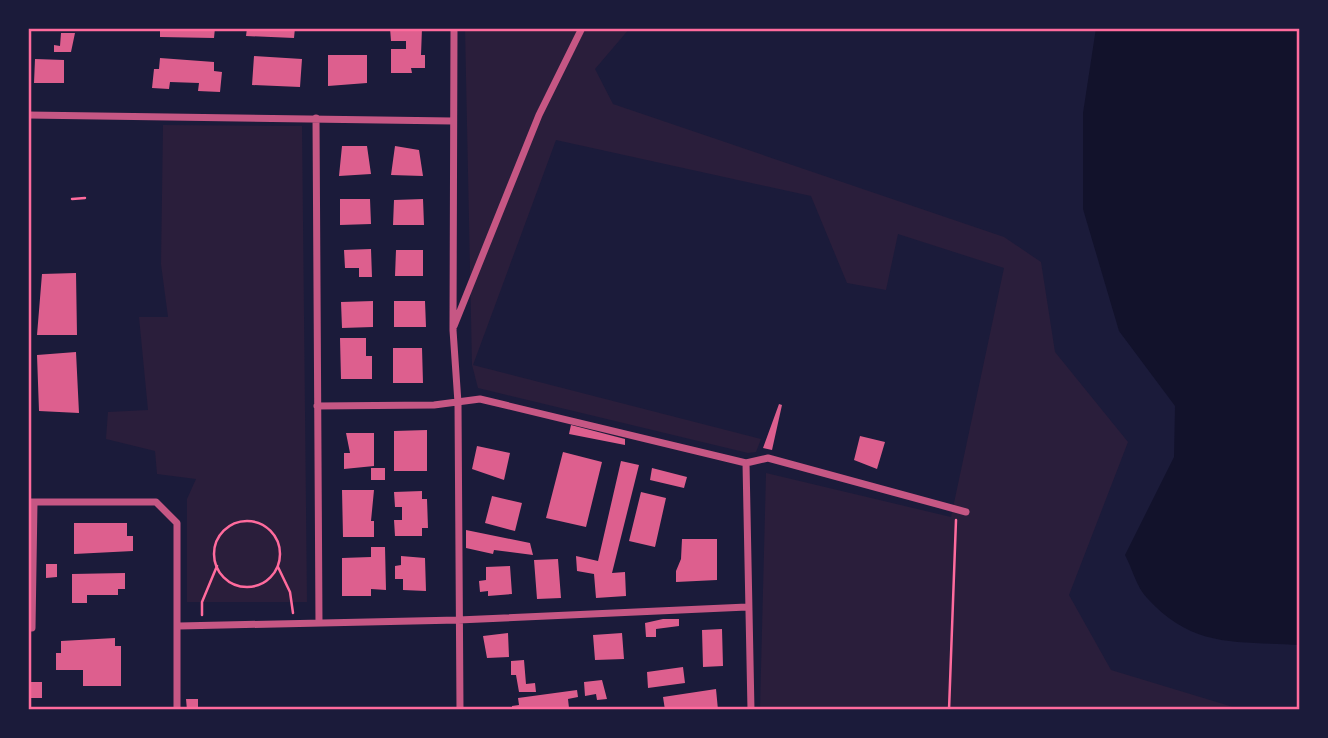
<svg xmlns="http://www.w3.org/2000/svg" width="1328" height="738" viewBox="0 0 1328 738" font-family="Rubik,sans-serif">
<rect width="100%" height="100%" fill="#1b1b3a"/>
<path fill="#2a1e3b" d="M465 28H630L595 69 613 104 1004 237 1041 262 1055 352 1128 442 1069 595 1111 670 1243 710 760 708 766 473 951 517 1004 268 898 234 886 290 847 283 811 196 556 140 473 365 761 439 756 452 748 453 478 388 472 365Z
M163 125 302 126 307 602H187V499L196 479 157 474 155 451 106 439 108 412 148 410 139 317H168L161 264Z"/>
<path fill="#12122b" d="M1096 28H1300V645C1237 641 1193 649 1147 598 1137 588 1132 568 1125 555L1174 457 1175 406 1119 331 1083 209V113Z"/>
<path fill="#dd5f8e" d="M160 28H215L214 38 160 37Z
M247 28H295L294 38 246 36Z
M390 28H422L421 55H425V68H411L412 73H391V49H406V41H391Z
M61 33H75L71 52H54V45L60 46Z
M328 55H367V83L328 86Z
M254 56 302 59 300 87 252 85Z
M160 58 214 62V71L222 72 220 92 198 91 199 83 170 82 169 89 152 88 154 69H159Z
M35 59 64 60V83H34Z
M342 146H367L371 174 339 176Z
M395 146 419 150 423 176 391 175Z
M340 199H370L371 224 340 225Z
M423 199 424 225H393L394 200Z
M371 249 372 277H359V268H345L344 250Z
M396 250H423V276H395Z
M76 273 77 335H37L42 274Z
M373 301V327L342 328 341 302Z
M394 301H425L426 327H394Z
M340 338H366V356H372V379H341Z
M393 348H422L423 383H393Z
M76 352 79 413 39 411 37 355Z
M779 404 782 405 772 450 763 448Z
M571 425 625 439V445L569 434Z
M427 430V471H394V431Z
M346 433H374V466L344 469V453H350Z
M860 436 885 442 877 469 854 460Z
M477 446 510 453 504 480 472 469Z
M563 452 602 462 586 527 546 518Z
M621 461 639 465 612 573 625 572 626 596 596 598 594 574 577 571 576 556 598 561Z
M371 468H385V480H371Z
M652 468 687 477 684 488 650 480Z
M342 490H374L371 521H374V537H343Z
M422 491V499H427L428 528H422V536H395L394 520H402V507H395L394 492Z
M641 492 666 498 655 547 629 541Z
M492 496 522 503 515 531 485 523Z
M74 523H127V536H133V551L74 554Z
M466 530 530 543 533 555 494 550 493 554 466 548Z
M682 539H717V580L676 582V571L681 559Z
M371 547H385L386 590 371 589V596H342V558L371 557Z
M401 556 425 558 426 591 403 590V579H395V566L401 565Z
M558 559 561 598 537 599 534 560Z
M46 564H57V577L46 578Z
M510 566 512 594 488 596V591L480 592 479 581 486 580V567Z
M125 573V589H118V595H87V603H72V574Z
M663 619H679V626L656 629V637H646L645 623Z
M722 629 723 666 703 667 702 630Z
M508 633 509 657 487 658 483 636Z
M622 633 624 659 595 660 593 635Z
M115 638V646H121V686H83V670H56V653H61V641Z
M524 660 526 684 535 683 536 692H519L516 675H511V661Z
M683 667 685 683 648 688 647 672Z
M602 680 607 699 597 700 596 694 585 696 584 682Z
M28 682H42V698H28Z
M716 689 718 710H665L663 697Z
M577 690 578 697 568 699 569 708 512 710V706L519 705 518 698Z
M186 699H198V710H187Z"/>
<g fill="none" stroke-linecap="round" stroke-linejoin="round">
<path stroke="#ff6b9d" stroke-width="2.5" d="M72 199 85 198
M214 554a33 33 0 1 1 66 0a33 33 0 1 1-66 0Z
M278 567 290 592 293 613
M202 615V602L217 566
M949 710 956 520"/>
<path stroke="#c65784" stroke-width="7" d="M454 28 453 330 458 403 460 710
M28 115 452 121
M316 118 319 623
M454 326 539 115 582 28
M317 406 434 405 480 399 746 463 768 458 966 512
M746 463 751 710
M28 502H156L177 523V710
M179 626 458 620 747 607
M28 628H32L34 502"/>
</g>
<rect width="1328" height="738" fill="none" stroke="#1b1b3a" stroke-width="60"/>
<rect x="30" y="30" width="1268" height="678" fill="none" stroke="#ff6b9d" stroke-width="2.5"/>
</svg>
